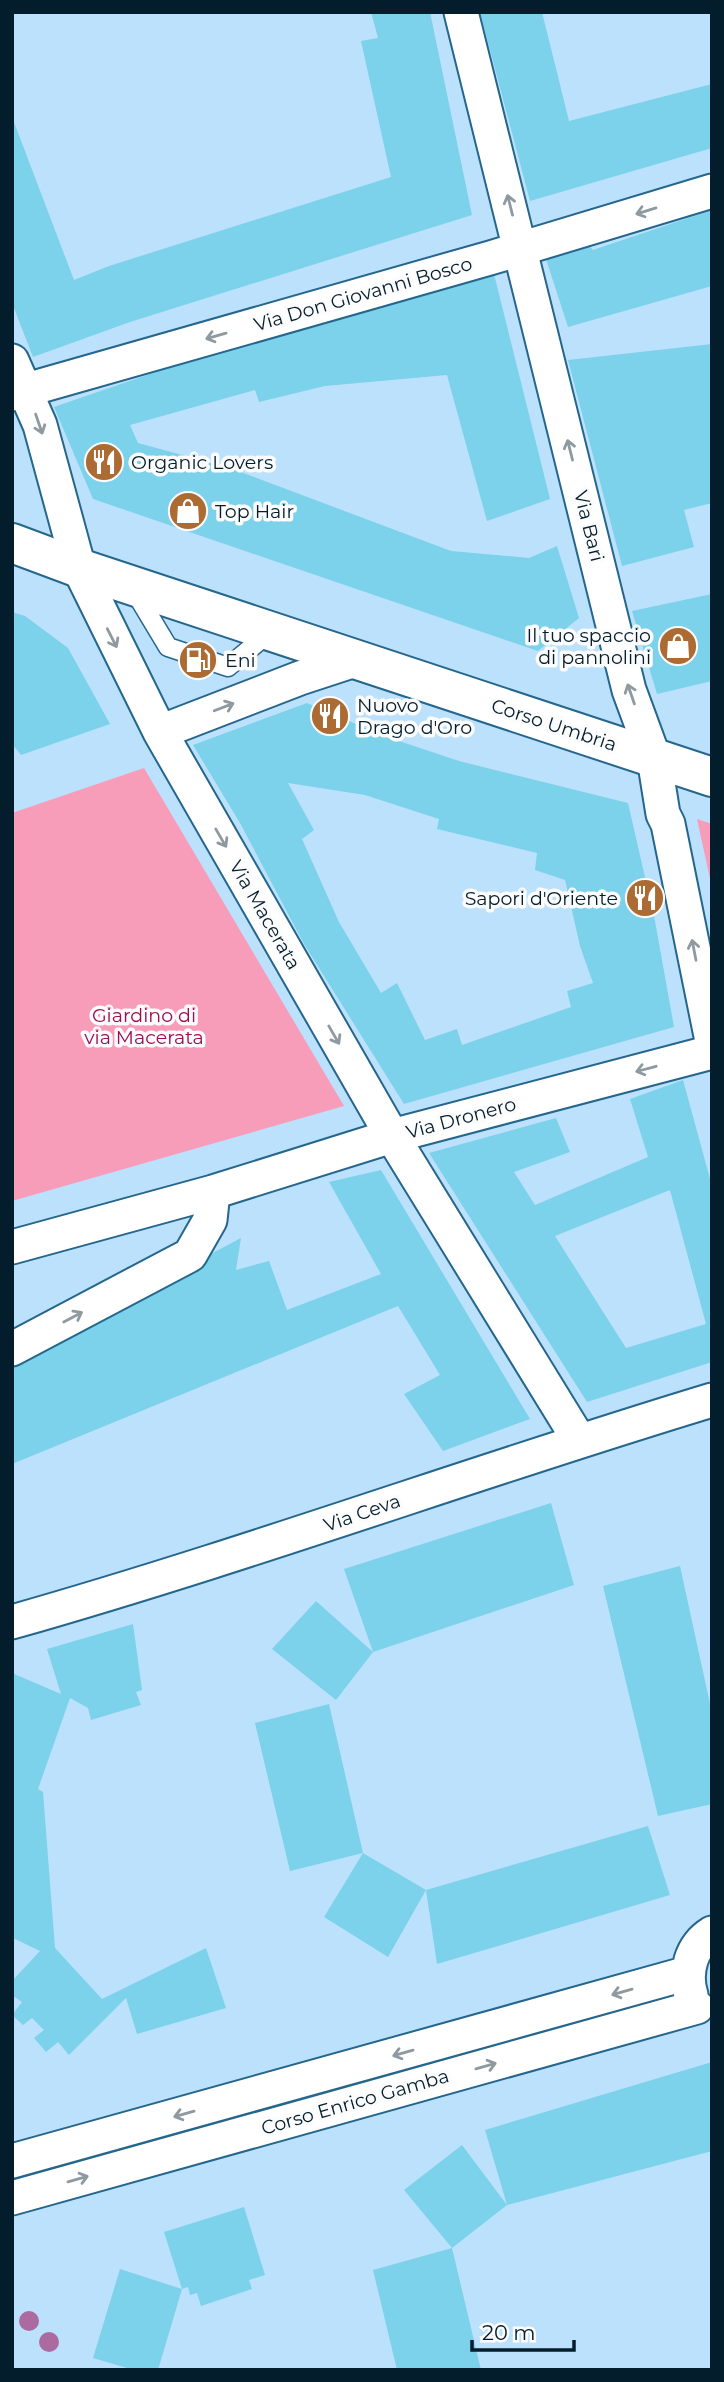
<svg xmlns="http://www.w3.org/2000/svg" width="724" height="2382" viewBox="0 0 724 2382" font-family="Montserrat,sans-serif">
<rect width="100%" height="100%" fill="#bce1fc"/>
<path fill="#f79dba" d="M144 768 344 1106 12 1201V813Z
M697 819 712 824V888Z"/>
<path fill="#7cd1eb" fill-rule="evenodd" d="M371 12H430L472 215 130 322 33 357 12 303V117L74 280 109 266 391 177 361 41 378 38Z
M480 12H542L569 121 712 84V148L530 201Z
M712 210V286L568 327 545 256 587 243 593 250Z
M493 270 550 499 487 521 447 375 325 386 259 402 255 390 130 425 138 443 230 468 451 551 529 558 557 546 579 618 538 651 93 499 54 407 240 343Z
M712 344V503L684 510 694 547 622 566 568 360Z
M712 594V681L657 694 632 611Z
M12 612 25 616 68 648 110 724 21 755 12 744Z
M307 703 384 736 459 761 628 803 655 921 674 1027 404 1104 304 944 240 823 193 745ZM288 783 365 795 439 819 437 829 537 853 535 870 565 880 580 946 593 983 567 991 571 1007 462 1045 457 1029 425 1040 397 983 381 993 339 922 302 839 314 830Z
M683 1080 712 1186V1362L587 1402 429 1153 556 1118 570 1152 514 1172 535 1205 648 1157 630 1099ZM670 1190 706 1324 626 1348 555 1236Z
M381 1170 530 1419 443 1451 404 1394 440 1375 398 1306 12 1464V1359L241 1238 236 1270 269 1261 287 1310 381 1274 329 1182Z
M551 1503 574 1585 373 1652 344 1569Z
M680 1566 712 1713V1804L658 1816 603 1586Z
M316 1601 373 1652 336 1700 272 1649Z
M133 1624 142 1690 136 1692 141 1705 91 1720 88 1708 70 1698 38 1789 43 1792 55 1948 102 1999 206 1948 226 2008 137 2034 126 1998 69 2055 58 2042 46 2052 34 2038 44 2030 32 2018 23 2025 12 2015 22 2002 12 1995V1981L40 1951 13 1938 12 1934V1673L61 1694 47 1649Z
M329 1704 363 1853 290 1871 255 1723Z
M648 1826 670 1895 437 1964 426 1890 388 1957 324 1917 363 1853 426 1890Z
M712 2062V2151L507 2205 485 2130Z
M462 2145 507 2205 452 2248 404 2190Z
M244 2207 265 2275 249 2280 252 2289 201 2306 197 2293 190 2295 188 2287 182 2289 158 2370H134L93 2358 120 2269 182 2289 164 2232Z
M452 2248 481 2370H397L373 2270Z"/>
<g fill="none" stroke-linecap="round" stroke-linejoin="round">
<g stroke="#25668d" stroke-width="21">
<path id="lane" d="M135 592 168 647 228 667 270 632"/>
</g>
<g stroke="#25668d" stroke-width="37">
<path id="street" d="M461 12 629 690 654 758 663 814 668 824 712 1041
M12 361 40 425 79 568 160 732 392 1136 579 1440
M12 394 490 258 712 191
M160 732 300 678 355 660
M12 1247 213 1192 392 1136 712 1052
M12 1349 190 1255 210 1220 213 1192
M12 1622C248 1555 477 1471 712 1400
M691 1995C684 1972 691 1946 712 1933
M12 2161 688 1973
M12 2198 697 2007"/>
</g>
<g stroke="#25668d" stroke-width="42">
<path id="secondary" d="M12 543 79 568 712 777"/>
</g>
<use href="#lane" stroke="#fff" stroke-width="18"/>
<use href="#street" stroke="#fff" stroke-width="33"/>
<use href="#secondary" stroke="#fff" stroke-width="38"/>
</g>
<g fill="#ab6ba0">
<circle cx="29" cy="2321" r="10"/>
<circle cx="49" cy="2342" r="10"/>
</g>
<defs><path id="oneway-shaft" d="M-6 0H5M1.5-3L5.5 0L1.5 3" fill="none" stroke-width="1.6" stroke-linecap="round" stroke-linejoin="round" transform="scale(1.75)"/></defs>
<g stroke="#8e99a0">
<use href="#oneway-shaft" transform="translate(510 205) rotate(-104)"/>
<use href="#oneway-shaft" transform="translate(646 211) rotate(163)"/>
<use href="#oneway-shaft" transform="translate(216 336) rotate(164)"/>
<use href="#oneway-shaft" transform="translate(39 424) rotate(71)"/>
<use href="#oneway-shaft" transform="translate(570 450) rotate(-104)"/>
<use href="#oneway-shaft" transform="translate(112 638) rotate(63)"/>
<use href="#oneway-shaft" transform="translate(631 694) rotate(-109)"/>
<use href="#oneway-shaft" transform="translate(224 707) rotate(-21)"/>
<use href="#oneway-shaft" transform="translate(221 838) rotate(60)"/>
<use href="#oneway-shaft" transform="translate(694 950) rotate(-101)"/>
<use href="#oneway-shaft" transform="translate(334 1035) rotate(60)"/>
<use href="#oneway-shaft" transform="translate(646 1069) rotate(165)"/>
<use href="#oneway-shaft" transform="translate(73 1317) rotate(-28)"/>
<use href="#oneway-shaft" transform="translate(622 1992) rotate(164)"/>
<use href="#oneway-shaft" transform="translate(403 2053) rotate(164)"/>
<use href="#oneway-shaft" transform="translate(486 2066) rotate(-16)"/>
<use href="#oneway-shaft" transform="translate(184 2114) rotate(164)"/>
<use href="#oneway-shaft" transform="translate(78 2179) rotate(-16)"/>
</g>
<defs>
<g id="restaurant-disc" transform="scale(2.0125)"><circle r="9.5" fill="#ab6b33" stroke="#fcfcfc"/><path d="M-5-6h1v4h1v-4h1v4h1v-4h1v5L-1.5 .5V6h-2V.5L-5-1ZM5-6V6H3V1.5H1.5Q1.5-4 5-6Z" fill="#fff"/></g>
<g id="shop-disc" transform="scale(2.0125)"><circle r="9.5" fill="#ab6b33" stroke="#fcfcfc"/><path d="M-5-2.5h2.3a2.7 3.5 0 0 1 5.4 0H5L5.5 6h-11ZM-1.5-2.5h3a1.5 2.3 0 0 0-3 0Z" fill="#fff"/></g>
<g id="fuel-disc" transform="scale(2.0125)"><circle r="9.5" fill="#ab6b33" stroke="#fcfcfc"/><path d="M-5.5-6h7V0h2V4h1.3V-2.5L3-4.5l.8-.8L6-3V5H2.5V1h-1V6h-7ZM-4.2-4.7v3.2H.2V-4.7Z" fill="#fff"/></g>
</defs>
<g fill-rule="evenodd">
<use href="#restaurant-disc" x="104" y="462"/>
<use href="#shop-disc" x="188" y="511"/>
<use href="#shop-disc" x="678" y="646"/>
<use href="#fuel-disc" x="198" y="660"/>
<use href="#restaurant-disc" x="330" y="716"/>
<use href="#restaurant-disc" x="645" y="898"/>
</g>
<g text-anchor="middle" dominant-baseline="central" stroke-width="7" stroke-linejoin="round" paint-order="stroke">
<g font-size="19" fill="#031d2d" stroke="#fcfcfc">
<text transform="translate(363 294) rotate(-16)">Via Don Giovanni Bosco</text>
<text transform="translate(589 526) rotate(76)">Via Bari</text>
<text transform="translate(554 725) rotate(18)">Corso Umbria</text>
<text transform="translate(265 915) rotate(60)">Via Macerata</text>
<text transform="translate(461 1118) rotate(-15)">Via Dronero</text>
<text transform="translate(362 1513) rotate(-19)">Via Ceva</text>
<text transform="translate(355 2102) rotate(-16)">Corso Enrico Gamba</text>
</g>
<g font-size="19" fill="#031d2d" stroke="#fcfcfc" text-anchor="start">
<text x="131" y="462">Organic Lovers</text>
<text x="215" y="511">Top Hair</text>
<text x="651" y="635" text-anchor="end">Il tuo spaccio<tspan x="651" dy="22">di pannolini</tspan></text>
<text x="225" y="660">Eni</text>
<text x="357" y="705">Nuovo<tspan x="357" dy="22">Drago d'Oro</tspan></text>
<text x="618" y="898" text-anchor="end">Sapori d'Oriente</text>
</g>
<g font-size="19" fill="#9d0b54" stroke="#fcfcfc">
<text x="144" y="1015">Giardino di<tspan x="144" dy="22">via Macerata</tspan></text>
</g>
</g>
<rect width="724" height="2382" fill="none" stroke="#031d2d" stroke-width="28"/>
<path d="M472 2340v10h102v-10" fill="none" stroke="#031d2d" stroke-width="3.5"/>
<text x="482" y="2340" font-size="21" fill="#031d2d" stroke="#fcfcfc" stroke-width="5" paint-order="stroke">20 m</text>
</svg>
